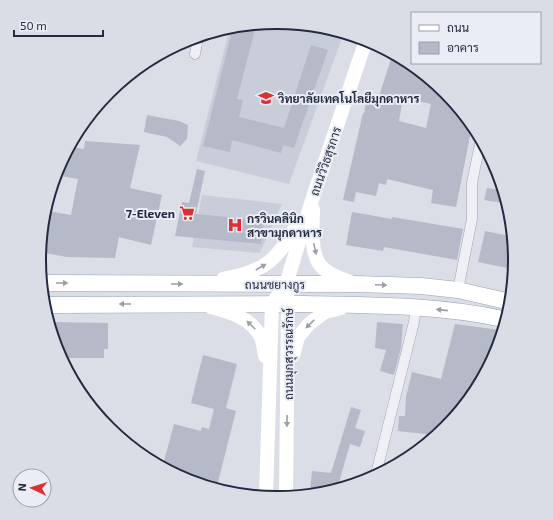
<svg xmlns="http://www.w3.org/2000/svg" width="553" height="520" viewBox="0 0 553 520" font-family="'Exo 2',Sarabun,sans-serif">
<rect width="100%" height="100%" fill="#dbdee7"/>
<path fill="#c9cdda" d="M277 22 343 35 289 184 196 161 229 31Z
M202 195 282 204 260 253 192 247Z"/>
<path fill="#b5b9c8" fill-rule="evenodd" d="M256 26 237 99 243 100 239 117 284 128 311 45 328 50 294 148 283 145 281 153 232 140 230 152 203 146 232 31Z
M392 56 445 92 471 131 456 207 431 203 433 190 387 179 386 185 379 183 376 196 356 192 354 202 343 200 363 113 364 114 367 96 379 98 381 90ZM403 98 431 104 426 128 399 121Z
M147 115 179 121 188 125 187 139 180 146 167 137 144 132Z
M85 141 140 145 130 188 162 195 151 245 119 237 115 258 67 257 40 252 48 211 71 215 78 179 55 175 57 169 71 147 84 149Z
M197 169 205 171 196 214 260 220V223H263L261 244 175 236 182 202 189 203Z
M487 188 501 190 503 203 484 200Z
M352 212 392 219V217L463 229 457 260 384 247 383 251 346 245Z
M485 231 510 236 514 260 513 269 478 262Z
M51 322 108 323V349H104V358H61L57 351Z
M377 322 403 324 401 348 394 375 380 371 386 350 375 348Z
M455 324 500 330 496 351 445 428 424 442 426 434 398 431 399 416H405L406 397 412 372 441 379Z
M203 355 237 364 226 408 236 411 217 486 185 480 163 465 174 424 201 431 202 427 209 429 214 409 191 403Z
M351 407 361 410 355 428 365 431 360 447 350 444 338 486 310 491 312 471 331 473Z"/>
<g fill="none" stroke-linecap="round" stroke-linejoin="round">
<g stroke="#a0a4b1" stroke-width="11">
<path id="minor" d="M195 54 198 37
M458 290 472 219V183L480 144
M376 474 414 322 416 307"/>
</g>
<g stroke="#99a1b4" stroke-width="17">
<path id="primary" d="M43 283 356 284 421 286 458 290 506 301
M47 305C133 304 219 304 304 304 370 305 438 305 503 319"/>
</g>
<use href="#minor" stroke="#eef0f5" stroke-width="10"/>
<path stroke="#fff" stroke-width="14" d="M313 209C313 226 310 247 318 262 325 274 342 279 353 283
M223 279C267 271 277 260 299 221
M211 307C230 312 251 318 261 337 263 343 264 350 265 356
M293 356 298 337 309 324 325 312 341 308
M266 496 272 304 286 284 313 197 366 40
M286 496 288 304 287 294"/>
<use href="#primary" stroke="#fff" stroke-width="16"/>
</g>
<defs><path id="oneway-solid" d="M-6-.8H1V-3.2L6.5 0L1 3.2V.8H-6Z"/></defs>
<g fill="#9c9fa9">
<use href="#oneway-solid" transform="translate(315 249) rotate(77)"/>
<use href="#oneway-solid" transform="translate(261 267) rotate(-30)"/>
<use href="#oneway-solid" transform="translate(62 283)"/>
<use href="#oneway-solid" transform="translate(177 284)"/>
<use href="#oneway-solid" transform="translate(381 285) rotate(2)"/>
<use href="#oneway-solid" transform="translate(125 304) rotate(180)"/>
<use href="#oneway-solid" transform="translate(442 310) rotate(-174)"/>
<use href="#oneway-solid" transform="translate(310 324) rotate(136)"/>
<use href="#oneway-solid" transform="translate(251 325) rotate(-135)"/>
<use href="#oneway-solid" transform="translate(287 421) rotate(91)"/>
</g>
<defs>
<g id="university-bare" transform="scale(1.2)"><path d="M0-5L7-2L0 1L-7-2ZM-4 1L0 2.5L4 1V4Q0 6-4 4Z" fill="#dd3034" stroke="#eaedf5" stroke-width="2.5" paint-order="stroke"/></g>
<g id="supermarket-bare" transform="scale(1.2)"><path d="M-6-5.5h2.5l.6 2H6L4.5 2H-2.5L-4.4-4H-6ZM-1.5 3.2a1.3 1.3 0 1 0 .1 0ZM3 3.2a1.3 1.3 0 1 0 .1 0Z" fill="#dd3034" stroke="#eaedf5" stroke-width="2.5" paint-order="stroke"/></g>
<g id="hospital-bare" transform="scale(1.2)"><path d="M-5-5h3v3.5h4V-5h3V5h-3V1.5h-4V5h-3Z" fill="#dd3034" stroke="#eaedf5" stroke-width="2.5" paint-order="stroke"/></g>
</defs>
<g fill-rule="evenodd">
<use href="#university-bare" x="266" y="98"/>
<use href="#supermarket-bare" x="187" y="213"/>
<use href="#hospital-bare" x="235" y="225"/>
</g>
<g text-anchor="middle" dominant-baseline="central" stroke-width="4" stroke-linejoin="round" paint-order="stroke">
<g font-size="12" font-weight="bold" fill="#242a3f" stroke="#eaedf5" text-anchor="start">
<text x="278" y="98">วิทยาลัยเทคโนโลยีมุกดาหาร</text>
<text x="175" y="213" text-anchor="end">7-Eleven</text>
<text x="247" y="218">กรวินคลินิก<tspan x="247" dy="14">สาขามุกดาหาร</tspan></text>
</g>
<g font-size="12" fill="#242a3f" stroke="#eaedf5">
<text transform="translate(325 161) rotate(-71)">ถนนวิวิธสุรการ</text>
<text x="275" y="284">ถนนชยางกูร</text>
<text transform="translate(288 354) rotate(-90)">ถนนมุกสุวรรณรักษ์</text>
</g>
</g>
<path d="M0 0H553V520H0ZM46 260a231 231 0 1 1 462 0a231 231 0 1 1-462 0Z" fill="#dadde6" fill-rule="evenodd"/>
<path fill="none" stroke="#242a3f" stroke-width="2" d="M46 260a231 231 0 1 1 462 0a231 231 0 1 1-462 0Z"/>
<rect x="411" y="12" width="130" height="52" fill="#eaedf5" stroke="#9b9fac"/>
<rect x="419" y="25" width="20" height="6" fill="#ffffff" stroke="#9b9fac"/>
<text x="447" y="32" font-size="12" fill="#242a3f">ถนน</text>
<rect x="419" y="42" width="20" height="12" fill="#b5b9c8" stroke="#9b9fac"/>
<text x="447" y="52" font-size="12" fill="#242a3f">อาคาร</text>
<g transform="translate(32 488) rotate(274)"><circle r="19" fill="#eaedf5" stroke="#9b9fac"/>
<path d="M0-3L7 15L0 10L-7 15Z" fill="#dd3034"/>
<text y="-6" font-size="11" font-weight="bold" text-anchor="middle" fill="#242a3f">N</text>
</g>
<path d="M14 30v6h89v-6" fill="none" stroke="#242a3f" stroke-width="2"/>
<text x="20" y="30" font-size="12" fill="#242a3f" stroke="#eaedf5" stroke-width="3" paint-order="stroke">50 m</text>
</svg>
